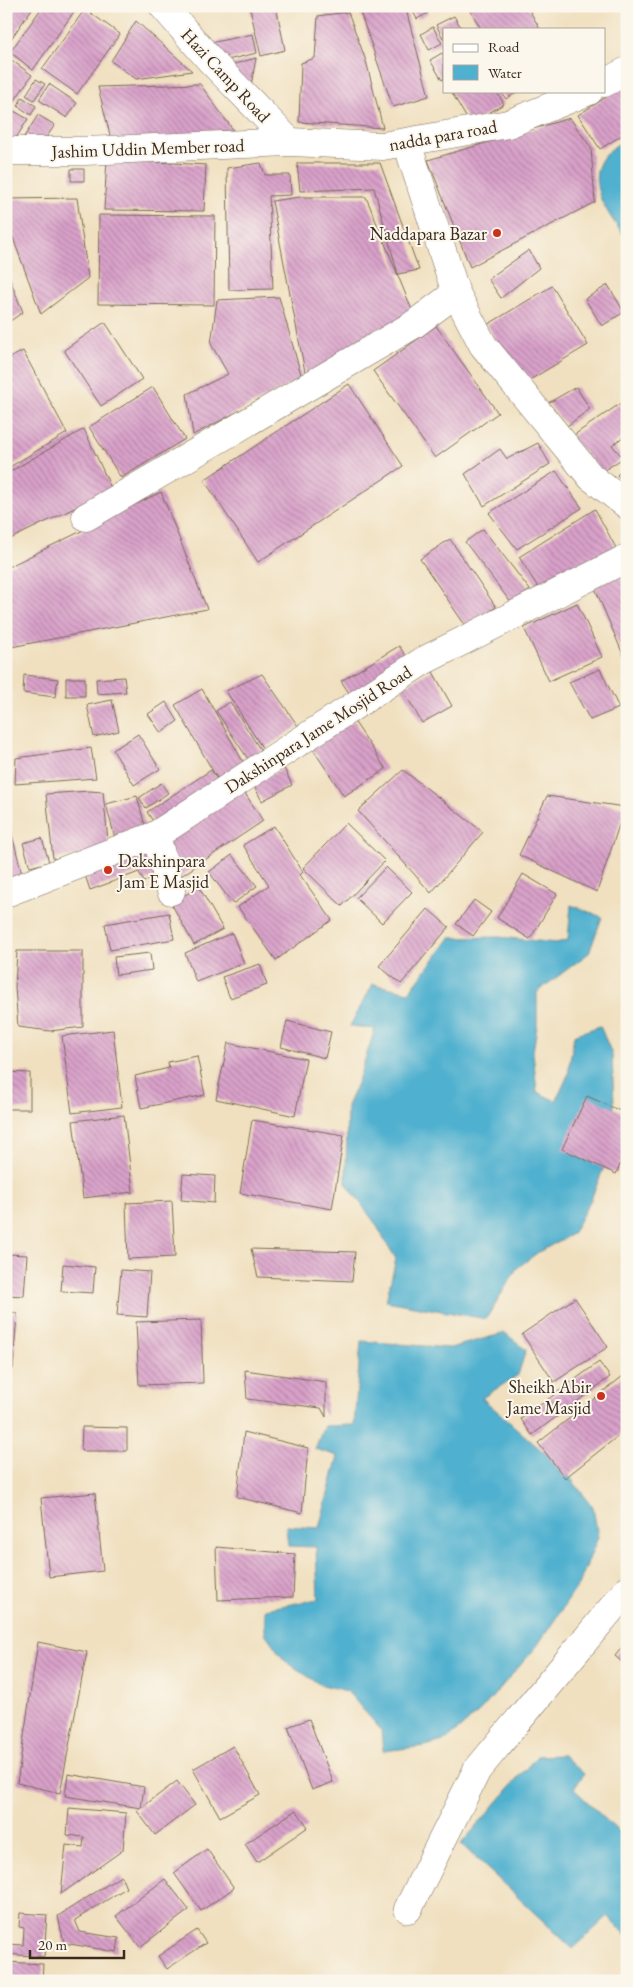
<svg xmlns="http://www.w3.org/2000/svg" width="633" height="1987" viewBox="0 0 633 1987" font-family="'EB Garamond',serif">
<defs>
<pattern id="building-back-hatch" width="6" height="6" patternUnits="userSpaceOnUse" patternTransform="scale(1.25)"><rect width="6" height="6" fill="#d9a1ca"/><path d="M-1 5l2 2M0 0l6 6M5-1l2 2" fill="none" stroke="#b183a3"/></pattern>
</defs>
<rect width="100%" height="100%" fill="#fbf7ec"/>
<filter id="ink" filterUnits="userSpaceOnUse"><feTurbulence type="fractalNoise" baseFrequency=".02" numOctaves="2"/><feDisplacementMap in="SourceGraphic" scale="10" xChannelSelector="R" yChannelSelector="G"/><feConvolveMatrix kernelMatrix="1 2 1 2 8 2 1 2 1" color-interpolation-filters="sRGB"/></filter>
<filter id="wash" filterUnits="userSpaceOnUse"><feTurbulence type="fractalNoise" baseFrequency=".0096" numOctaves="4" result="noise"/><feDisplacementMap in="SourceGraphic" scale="20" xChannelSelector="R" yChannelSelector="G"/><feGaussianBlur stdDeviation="1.12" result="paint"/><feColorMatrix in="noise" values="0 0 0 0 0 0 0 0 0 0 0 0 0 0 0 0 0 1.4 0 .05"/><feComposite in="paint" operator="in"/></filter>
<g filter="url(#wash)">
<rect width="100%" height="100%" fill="#f0e0c0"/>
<path fill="#50b0cf" stroke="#466d76" d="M627 139V239C599 204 575 165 627 139Z
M571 905 602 917 589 953 537 992V1026L533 1052 537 1092 556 1101 568 1075 574 1035 600 1026 612 1054 614 1105 610 1152 591 1199 572 1234 537 1253 517 1268 486 1319 386 1301 396 1259 375 1223 346 1183 347 1106 358 1081 375 1029 350 1026 373 984 409 992 450 938 499 937 556 943 568 940Z
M505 1333 526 1350 518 1375 482 1398 565 1471 593 1507 598 1537 579 1584 537 1646 481 1710 447 1740 425 1746 383 1751 381 1730 347 1691 319 1684 284 1660 265 1633V1609L318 1599 316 1547 288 1546 286 1526 319 1528 338 1456 315 1449 324 1426 354 1425 361 1341 450 1348Z
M563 1755 584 1774 574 1789 627 1840V1937L608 1916 573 1949 461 1844 537 1756Z"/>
<g id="blocks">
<path fill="url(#building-back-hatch)" d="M6 6H34L8 43 6 42Z
M43 6H78L33 70 10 52Z
M261 6H276L285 50 261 56 250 9Z
M358 6H405L429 96 393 107Z
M410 6H424L428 13 417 19Z
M468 6H527L540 29H481Z
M85 9 120 34 77 94 42 69Z
M348 12 366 61 383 128 299 122 301 63 315 58 318 16Z
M454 16 462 29H444V40L436 25Z
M136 21 192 71 136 79 111 61Z
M433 27 442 43 429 50 421 34Z
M253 34 257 53 219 62 210 43Z
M442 53 444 56V79L442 80 430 60Z
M6 56 32 75 6 113Z
M256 58 250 91 227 66Z
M36 79 45 84 34 100 26 95Z
M49 84 77 103 67 118 39 100Z
M200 84 233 130 112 143 98 87Z
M627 84V132L600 149 578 115Z
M451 91H496L504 104 470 124Z
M501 91H519L506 99Z
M22 97 36 106 31 115 18 106Z
M14 111 28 119 11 146 6 145V123Z
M38 115 55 125 41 145H19Z
M570 118 591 148 595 202 470 267 428 160Z
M107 159 206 165 204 211 104 210Z
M261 163 265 175H290L291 195 269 196 273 289 229 290 227 168Z
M297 163H380L419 270 398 274 374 188 300 191Z
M71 169H84V181H71Z
M300 197H366L414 315 306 377 272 201Z
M77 198 88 278 41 314 6 219V199Z
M99 215 215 216 214 305 98 304Z
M529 250 539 268 501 298 488 279Z
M6 270 23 312 6 324Z
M608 285 624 312 602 326 585 299Z
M552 286 588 345 523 384 487 325Z
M279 297 302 378 193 435 187 394 228 374 211 344 217 300Z
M105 322 142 379 101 406 64 350Z
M436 326 498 413 435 458 373 371Z
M23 351 67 433 6 469V360Z
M349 384 403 466 258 562 204 480Z
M153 387 185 439 121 478 89 427Z
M576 387 590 409 567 426 548 403Z
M627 399V434L612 445 623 458 602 472 571 437Z
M84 429 112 490 6 541V474Z
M538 443 550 464 484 506 465 474 500 449 507 459Z
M623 469 627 473V484L617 475Z
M556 471 582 508 517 549 489 513Z
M161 492 207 609 6 648V568Z
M595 509 616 548 541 592 519 557Z
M483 529 530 590 512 604 465 542Z
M450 539 496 607 467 628 420 559Z
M627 572V664L594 586Z
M577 603 602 657 549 681 524 628Z
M399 646 412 665 355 702 341 681Z
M600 669 619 708 590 720 569 682Z
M432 670 452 706 422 723 402 688Z
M262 674 298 726 263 749 226 691Z
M24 675 58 679 55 697 23 693Z
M124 677 126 692 97 694 96 679Z
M66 678H85V696H66Z
M202 689 245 765 218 780 175 705Z
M112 700 119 731 94 737 87 705Z
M166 702 178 721 161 733 148 714Z
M230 702 261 751 248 759 216 711Z
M354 721 386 769 344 796 312 748Z
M138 734 160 769 134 785 113 750Z
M91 748 96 778 15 784 16 758Z
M284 768 292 785 262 801 253 784Z
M211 770 222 787 159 830 147 812Z
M403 770 483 832 431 893 358 811Z
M161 783 168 793 146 808 139 798Z
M241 787 263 821 175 880 160 839Z
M89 791 103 792 109 850 53 859 46 794Z
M137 796 147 833 116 842 106 804Z
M547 796 625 807 597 892 519 855Z
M6 811 23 878 6 887Z
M346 823 385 861 342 906 303 868Z
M274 826 303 872 300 875 332 920 276 960 238 907 269 885 243 845Z
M42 838 49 862 30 867 23 843Z
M152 842 157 874 144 882 139 872 90 890 84 872Z
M232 855 257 886 233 904 209 872Z
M386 867 412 892 382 923 356 898Z
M523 874 557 894 530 939 497 918Z
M199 887 223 929 194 945 171 903Z
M474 900 491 912 473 936 456 924Z
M428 909 449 927 401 984 379 966Z
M169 913 174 939 110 950 105 924Z
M232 933 244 963 196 982 185 953Z
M17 951H83V1027L50 1031 18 1027 15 987Z
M150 953 152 970 116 975 114 957Z
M260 964 267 985 230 998 222 977Z
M287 1021 331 1032 325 1058 281 1047Z
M113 1030 122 1107 72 1113 62 1036Z
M228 1043 306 1059 295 1116 216 1099Z
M197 1056 205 1095 141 1108 135 1076 169 1068 168 1062Z
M6 1072 30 1073V1109H6Z
M587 1096 627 1114V1150L616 1174 562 1149Z
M124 1115 133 1192 83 1198 73 1121Z
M252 1120 344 1135 332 1209 240 1193Z
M183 1174 215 1176 214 1203 181 1200Z
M172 1201 175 1257 128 1259 126 1203Z
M251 1249 355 1252 352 1281 258 1277Z
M6 1254 27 1255 24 1296 6 1295Z
M63 1264 95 1267 93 1293 61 1291Z
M121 1270 150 1272 147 1317 117 1315Z
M575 1298 608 1347 554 1382 522 1334Z
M6 1312 17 1313 13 1369H6Z
M201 1320 203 1383 139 1385 136 1322Z
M599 1362 610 1377 532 1435 521 1419Z
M245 1370 326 1382V1417L321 1408 247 1399Z
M623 1376 627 1381V1429L565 1478 538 1443Z
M82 1427 127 1428V1451H81Z
M244 1432 308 1448 302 1513 237 1497Z
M95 1493 103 1571 49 1577 41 1498Z
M216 1547 295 1554 293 1597 218 1600Z
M627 1641V1666L615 1656Z
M38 1642 87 1652 60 1793 17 1783Z
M309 1719 333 1782 312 1790 288 1727Z
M233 1746 260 1795 220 1817 193 1769Z
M68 1774 144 1787 141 1808 65 1796Z
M177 1781 195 1805 155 1835 137 1811Z
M69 1808 126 1813 123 1850 61 1894 66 1845 83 1847 84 1837 67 1835Z
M296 1810 308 1827 257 1862 245 1844Z
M207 1849 234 1888 201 1911 174 1873Z
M121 1876 126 1888 75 1920 80 1932 119 1938 117 1952 64 1943 58 1916Z
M165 1879 189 1910 140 1947 116 1916Z
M20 1913 47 1915 44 1957 6 1954V1944L23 1945 24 1928 19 1927Z
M197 1930 206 1943 167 1969 158 1956Z
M6 1962 43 1964 42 1981H6Z"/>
</g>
</g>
<g filter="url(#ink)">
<use href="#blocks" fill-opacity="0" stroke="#7a6a57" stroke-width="1"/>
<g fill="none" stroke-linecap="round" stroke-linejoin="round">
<g stroke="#7a6a57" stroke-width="29">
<path id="minor" d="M163 6 211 61 290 142
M604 83 627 71
M407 143 456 293 483 345 591 477 627 505
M6 151H85L290 142 383 146 508 124 589 91
M86 517 413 325 456 293
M156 835 171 891
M6 893 156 835 423 661 627 558
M408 1909 477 1770 627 1590"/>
</g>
<use href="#minor" stroke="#fff" stroke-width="28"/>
</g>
</g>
<g fill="#c8321e" stroke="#fbf7ec" stroke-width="2">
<circle cx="497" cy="233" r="5"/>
<circle cx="108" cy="870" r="5"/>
<circle cx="601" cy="1396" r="5"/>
</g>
<g text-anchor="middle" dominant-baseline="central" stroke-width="4" stroke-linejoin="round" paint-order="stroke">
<g font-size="18" fill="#3b2a1e" stroke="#fbf7ec">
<text transform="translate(226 75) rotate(47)">Hazi Camp Road</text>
<text transform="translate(443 135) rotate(-10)">nadda para road</text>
<text transform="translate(148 148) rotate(-2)">Jashim Uddin Member road</text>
<text transform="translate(318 729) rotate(-33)">Dakshinpara Jame Mosjid Road</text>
</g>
<g font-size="18" fill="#3b2a1e" stroke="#fbf7ec" text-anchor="end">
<text x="487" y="233">Naddapara Bazar</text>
<text x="118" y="860" text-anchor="start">Dakshinpara<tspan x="118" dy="21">Jam E Masjid</tspan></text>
<text x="591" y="1386">Sheikh Abir<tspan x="591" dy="21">Jame Masjid</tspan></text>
</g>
</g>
<rect width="633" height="1987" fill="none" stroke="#fbf7ec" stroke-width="25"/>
<rect x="443" y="28" width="162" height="65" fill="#fbf7ec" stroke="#aea59a"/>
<rect x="453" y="44" width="25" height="8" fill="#ffffff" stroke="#aea59a"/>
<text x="488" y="52" font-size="15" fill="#3b2a1e">Road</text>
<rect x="453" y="65" width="25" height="15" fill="#50b0cf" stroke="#aea59a"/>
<text x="488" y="78" font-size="15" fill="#3b2a1e">Water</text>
<path d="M30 1950v8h94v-8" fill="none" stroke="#3b2a1e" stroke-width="2.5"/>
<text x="38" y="1950" font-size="15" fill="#3b2a1e" stroke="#fbf7ec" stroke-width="4" paint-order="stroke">20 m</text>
</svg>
